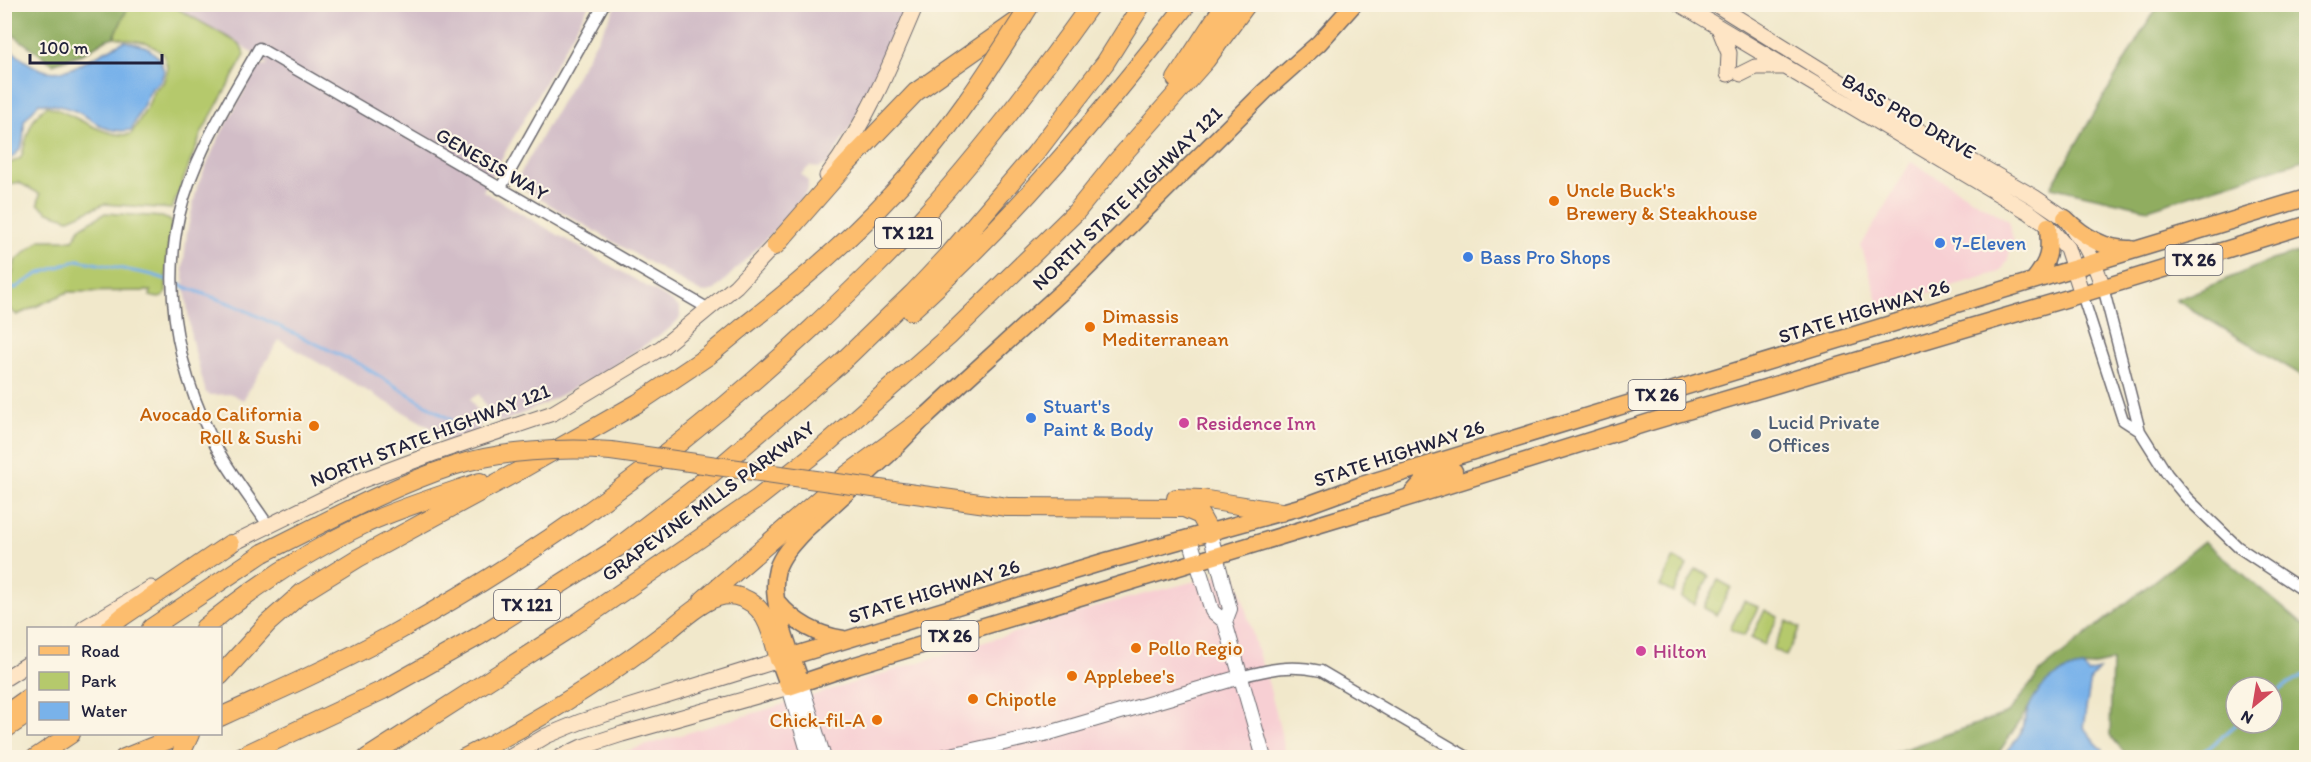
<svg xmlns="http://www.w3.org/2000/svg" width="2311" height="762" viewBox="0 0 2311 762" font-family="Itim,sans-serif">
<rect width="100%" height="100%" fill="#fcf5e5"/>
<filter id="ink" filterUnits="userSpaceOnUse"><feTurbulence type="fractalNoise" baseFrequency=".0167" numOctaves="2"/><feDisplacementMap in="SourceGraphic" scale="12" xChannelSelector="R" yChannelSelector="G"/><feConvolveMatrix kernelMatrix="1 2 1 2 8 2 1 2 1" color-interpolation-filters="sRGB"/></filter>
<filter id="wash" filterUnits="userSpaceOnUse"><feTurbulence type="fractalNoise" baseFrequency=".008" numOctaves="4" result="noise"/><feDisplacementMap in="SourceGraphic" scale="24" xChannelSelector="R" yChannelSelector="G"/><feGaussianBlur stdDeviation="1.35" result="paint"/><feColorMatrix in="noise" values="0 0 0 0 0 0 0 0 0 0 0 0 0 0 0 0 0 1.4 0 .05"/><feComposite in="paint" operator="in"/></filter>
<g filter="url(#wash)">
<rect width="100%" height="100%" fill="#f1e8cb"/>
<path fill="#f7cfd3" d="M1911 162 2009 221 2013 241 2007 262 2000 272 1880 307 1861 246Z
M1235 571 1258 653 1269 685 1287 757 603 758 821 693 1106 604Z"/>
<path fill="#d2bdc7" d="M171 5H589L483 191 670 300 680 308V318L670 328 609 369 542 405 502 422 492 418 479 394 470 399 482 419 480 426 476 432 451 440 443 441 433 429 279 340 243 400 232 394 211 395 206 393 191 337 183 270 187 232 197 187 217 141 257 68 263 65H268L240 44Z
M617 5H912L892 48 885 51 879 64 882 70 881 75 828 164 818 168 810 166 801 174 808 181V190L788 217 715 290 703 293 693 288 521 188 516 181Z"/>
<path fill="#b5c96c" stroke="#6c7654" stroke-width="1.5" d="M129 5H171L240 44 245 55 202 132 172 209 104 204 69 219 48 212 38 204 40 194 18 182 10 185 5 182 4 166 21 158C27 139 29 117 47 106 72 112 106 140 131 134L148 106 154 90 163 83 168 69 163 54 148 43 114 37Z
M105 213 162 217 170 220 172 224 167 256 166 293C162 300 157 298 150 296L151 291 68 292 17 315 5 305C4 290 14 278 15 261L40 240H73L81 227Z
M1674 558 1687 565 1673 593 1660 586Z
M1696 569 1709 576 1695 604 1681 598Z
M1718 580 1731 587 1717 615 1704 608Z
M1744 601 1758 607 1744 636 1730 629Z
M1765 610 1778 617 1764 645 1751 638Z
M1787 621 1800 628 1786 656 1773 649Z"/>
<path fill="#90ad60" stroke="#59684e" stroke-width="1.5" fill-rule="evenodd" d="M5 4H129V5L114 37 107 39 84 53 53 64 5 29Z
M2158 4 2306 5V159L2148 209 2051 187Z
M2306 250V378L2176 300 2272 260Z
M2204 541 2306 627V757H2128L2110 735 2112 661 2067 672 2035 698 1996 757 1879 758 2008 713 2041 671ZM2236 687H2272V723H2236Z"/>
<path fill="#79b2ea" stroke="#4e6a92" stroke-width="1.5" d="M125 41 147 47 160 59 164 71 161 81 152 88 131 130C102 134 97 120 73 110 62 106 51 104 39 103L24 121C24 142 24 151 5 162V44C56 94 71 66 125 41Z
M2083 667 2088 673 2099 670 2091 679 2083 727C2090 734 2095 745 2103 749L2102 755 2119 757H2002C2008 750 2015 743 2019 735 2024 725 2026 713 2031 703 2041 683 2061 669 2083 667Z"/>
<g fill="none" stroke-linecap="round" stroke-linejoin="round">
<path stroke="#79b2ea" stroke-width="3" d="M177 284 234 305 361 365 451 420
M4 286 14 289 38 274 78 260 153 275 171 281
M2272 694 2306 674
M2192 758 2210 747 2238 723"/>
</g>
</g>
<g filter="url(#ink)">
<g fill="none" stroke-linecap="round" stroke-linejoin="round">
<g stroke="#6a676d" stroke-width="13">
<path id="minor" d="M500 189 604 4
M2103 287 2140 431 2167 474 2187 498 2238 547 2306 592
M2082 294 2123 420 2140 431
M268 525C250 498 227 469 213 441 179 371 162 294 179 216 193 156 229 101 259 48L709 309
M1240 677C1270 669 1290 664 1321 671L1469 758"/>
</g>
<g stroke="#6a676d" stroke-width="16">
<path id="tertiary" d="M1210 533 1230 609 1225 622 1264 758
M1190 539 1212 611 1225 622
M801 683 824 758
M789 687 810 758
M937 758 1049 733 1240 677"/>
</g>
<g stroke="#6a676d" stroke-width="17">
<path id="secondary" d="M1680 4 2029 212 2048 226 2067 248 2082 294
M1715 4 1923 133 2034 197 2065 218 2085 246 2094 263 2103 287
M1719 28 1729 53 1728 74
M1741 74 1755 67H1783
M827 176C866 124 891 64 916 4
M221 549 360 481 432 454 553 413 661 348 736 286 781 238
M84 628 151 588
M4 679 28 664
M509 758 546 736 580 722 779 660
M559 758 582 747 622 734 789 687"/>
</g>
<g stroke="#6a676d" stroke-width="19">
<path id="primary" d="M2306 198 1657 395 1362 485 1307 505 1103 562 779 660 789 687 849 667 1423 493 1650 422 2082 294 2306 225
M2065 218C2083 236 2105 250 2131 249
M2033 281C2050 260 2050 252 2048 226
M1410 496 1424 480 1454 471
M778 603C795 623 816 635 843 639
M801 683C791 651 768 602 777 569 782 554 794 542 804 531L889 454 925 417 965 380 1077 278 1265 91 1319 43 1354 4"/>
</g>
<g stroke="#6a676d" stroke-width="20">
<path id="motorway" d="M1176 79 1225 4
M775 246 846 165 916 92 1023 17
M911 311C1014 219 1102 113 1187 4
M1176 498 1201 499 1281 512
M965 501 1007 507 1184 508 1200 515 1210 533
M703 600 848 474 925 417
M109 628 122 617 230 544
M151 628 263 553
M204 628C253 587 308 551 367 523 403 507 442 495 480 482
M220 676 268 623 303 592 358 558 515 473 638 403 708 356 743 327
M4 715 28 698
M220 717C278 691 336 665 391 635 543 552 684 448 811 329 850 292 889 255 924 216 984 149 1039 77 1091 4
M4 730 28 714
M35 758 71 734
M124 758 183 734
M179 758 190 734
M238 758 383 690 479 636 617 548 694 489 842 362 913 293 947 257 1035 154 1064 116 1105 63 1142 4
M367 758 567 630 757 499 823 447 948 337 1076 212 1117 161 1206 60 1247 4
M464 758C537 722 605 679 669 630 687 616 711 591 736 596 767 603 772 634 779 660"/>
</g>
<use href="#minor" stroke="#fff" stroke-width="10"/>
<use href="#tertiary" stroke="#fff" stroke-width="14"/>
<use href="#secondary" stroke="#fee5c5" stroke-width="15"/>
<use href="#primary" stroke="#fcbd6e" stroke-width="16"/>
<use href="#motorway" stroke="#fcbd6e" stroke-width="18"/>
<g stroke="#6a676d" stroke-width="20" stroke-linecap="butt">
<path id="motorway-bridge" d="M743 327C796 286 847 243 893 193 947 136 989 70 1031 4
M263 553C324 523 389 487 453 466 498 451 564 447 611 451L965 501"/>
</g>
<use href="#motorway-bridge" stroke="#fcbd6e" stroke-width="18"/>
</g>
</g>
<g fill="#e8710a" stroke="#fcf5e5" stroke-width="2">
<circle cx="1554" cy="201" r="6"/>
<circle cx="1090" cy="327" r="6"/>
<circle cx="314" cy="426" r="6"/>
<circle cx="1136" cy="648" r="6"/>
<circle cx="1072" cy="676" r="6"/>
<circle cx="973" cy="699" r="6"/>
<circle cx="877" cy="720" r="6"/>
</g>
<g fill="#3f7fe0" stroke="#fcf5e5" stroke-width="2">
<circle cx="1940" cy="243" r="6"/>
<circle cx="1468" cy="257" r="6"/>
<circle cx="1031" cy="418" r="6"/>
</g>
<g fill="#d1479c" stroke="#fcf5e5" stroke-width="2">
<circle cx="1184" cy="423" r="6"/>
<circle cx="1641" cy="651" r="6"/>
</g>
<circle fill="#5c6f8a" stroke="#fcf5e5" stroke-width="2" cx="1756" cy="434" r="6"/>
<g text-anchor="middle" dominant-baseline="central" stroke-width="4.5" stroke-linejoin="round" paint-order="stroke">
<g fill="#fcf5e5" stroke="#63616e" stroke-width="1.5">
<rect x="875" y="218" width="66" height="30" rx="4.5"/>
<rect x="2165.5" y="245" width="57" height="30" rx="4.5"/>
<rect x="1628.5" y="380" width="57" height="30" rx="4.5"/>
<rect x="494" y="590" width="66" height="30" rx="4.5"/>
<rect x="921.5" y="621" width="57" height="30" rx="4.5"/>
</g>
<g font-size="18" font-weight="bold" fill="#22223b">
<text x="908" y="233">TX 121</text>
<text x="2194" y="260">TX 26</text>
<text x="1657" y="395">TX 26</text>
<text x="527" y="605">TX 121</text>
<text x="950" y="636">TX 26</text>
</g>
<g font-size="20" fill="#22223b" stroke="#fcf5e5">
<text transform="translate(1909 116) rotate(30)">BASS PRO DRIVE</text>
<text transform="translate(492 164) rotate(30)">GENESIS WAY</text>
<text transform="translate(1127 198) rotate(-44)">NORTH STATE HIGHWAY 121</text>
<text transform="translate(1864 311) rotate(-17)">STATE HIGHWAY 26</text>
<text transform="translate(430 435) rotate(-21)">NORTH STATE HIGHWAY 121</text>
<text transform="translate(1399 453) rotate(-18)">STATE HIGHWAY 26</text>
<text transform="translate(708 501) rotate(-36)">GRAPEVINE MILLS PARKWAY</text>
<text transform="translate(934 591) rotate(-17)">STATE HIGHWAY 26</text>
</g>
<g font-size="20" fill="#c56008" stroke="#fcf5e5" text-anchor="start">
<text x="1566" y="190">Uncle Buck's<tspan x="1566" dy="23">Brewery &amp; Steakhouse</tspan></text>
<text x="1102" y="316">Dimassis<tspan x="1102" dy="23">Mediterranean</tspan></text>
<text x="302" y="414" text-anchor="end">Avocado California<tspan x="302" dy="23">Roll &amp; Sushi</tspan></text>
<text x="1148" y="648">Pollo Regio</text>
<text x="1084" y="676">Applebee's</text>
<text x="985" y="699">Chipotle</text>
<text x="865" y="720" text-anchor="end">Chick-fil-A</text>
</g>
<g font-size="20" fill="#366cbe" stroke="#fcf5e5" text-anchor="start">
<text x="1952" y="243">7-Eleven</text>
<text x="1480" y="257">Bass Pro Shops</text>
<text x="1043" y="406">Stuart's<tspan x="1043" dy="23">Paint &amp; Body</tspan></text>
</g>
<g font-size="20" fill="#4e5e75" stroke="#fcf5e5" text-anchor="start">
<text x="1768" y="422">Lucid Private<tspan x="1768" dy="23">Offices</tspan></text>
</g>
<g font-size="20" fill="#b23c85" stroke="#fcf5e5" text-anchor="start">
<text x="1196" y="423">Residence Inn</text>
<text x="1653" y="651">Hilton</text>
</g>
</g>
<rect width="2311" height="762" fill="none" stroke="#fcf5e5" stroke-width="24"/>
<rect x="27" y="627" width="195" height="108" fill="#fcf5e5" stroke="#a5a1a1" stroke-width="1.5"/>
<rect x="39" y="646" width="30" height="9" fill="#fcbd6e" stroke="#a5a1a1" stroke-width="1.5"/>
<text x="81" y="657" font-size="18" fill="#22223b">Road</text>
<rect x="39" y="672" width="30" height="18" fill="#b5c96c" stroke="#a5a1a1" stroke-width="1.5"/>
<text x="81" y="687" font-size="18" fill="#22223b">Park</text>
<rect x="39" y="702" width="30" height="18" fill="#79b2ea" stroke="#a5a1a1" stroke-width="1.5"/>
<text x="81" y="717" font-size="18" fill="#22223b">Water</text>
<g transform="translate(2254 705) rotate(210)"><circle r="28" fill="#fcf5e5" stroke="#a5a1a1" stroke-width="1.5"/>
<path d="M0-4.5L10 22L0 15L-10 22Z" fill="#d1495b"/>
<text y="-9" font-size="16" font-weight="bold" text-anchor="middle" fill="#22223b">N</text>
</g>
<path d="M30 54v9h132v-9" fill="none" stroke="#22223b" stroke-width="3"/>
<text x="39" y="54" font-size="18" fill="#22223b" stroke="#fcf5e5" stroke-width="4.5" paint-order="stroke">100 m</text>
</svg>
